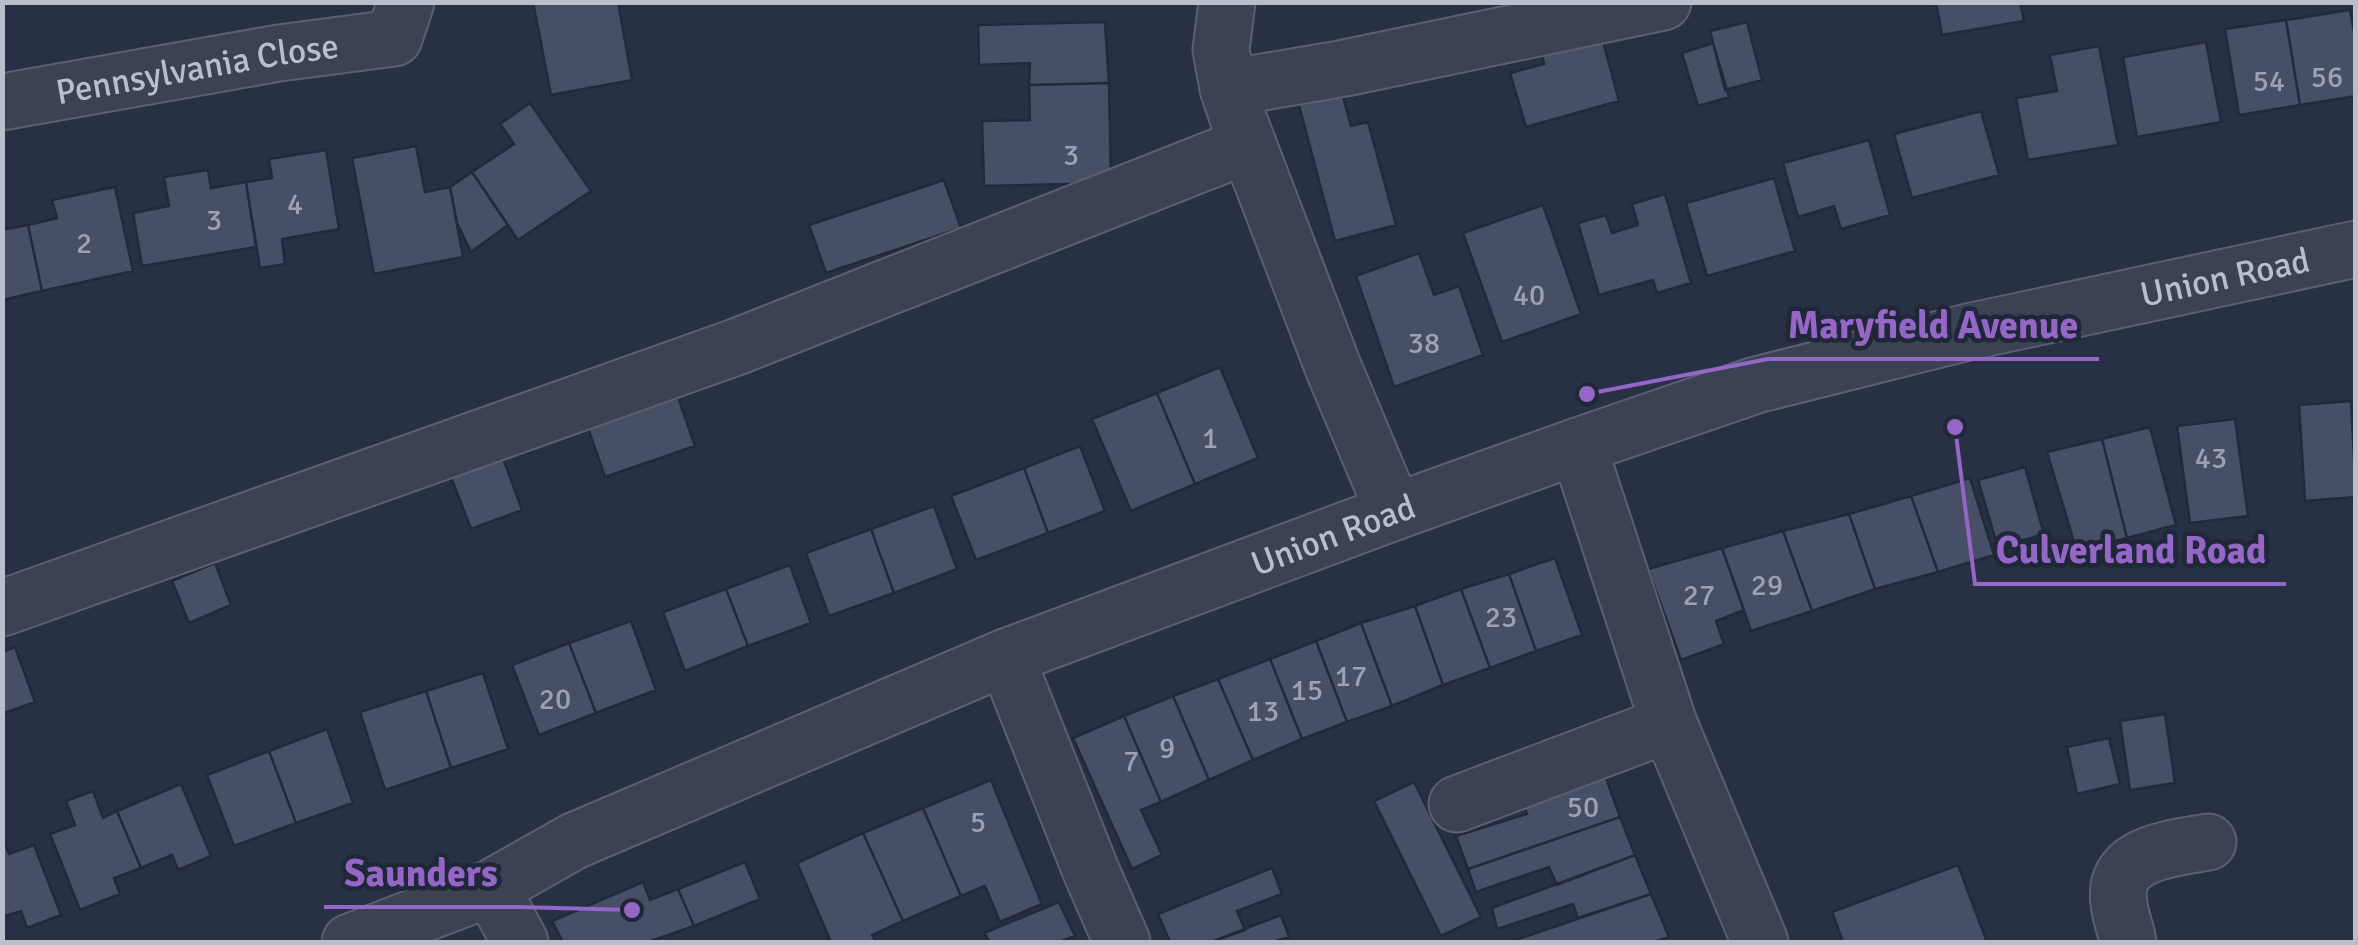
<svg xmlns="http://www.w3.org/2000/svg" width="2358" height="945" viewBox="0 0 2358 945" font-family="Signika,sans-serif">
<rect width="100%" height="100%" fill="#273044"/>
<path fill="#464f66" stroke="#22293b" stroke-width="2.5" d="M533 2H618L632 80 551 95Z
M1936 2H2020L2024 21 1942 35Z
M2350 10 2356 43V96L2300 105 2286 20Z
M2286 20 2300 105 2239 115 2225 29Z
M1105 22 1109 83 1029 85 1030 63 979 65 978 25Z
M1747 22 1762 80 1725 90 1710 31Z
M1601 34 1619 101 1526 127 1510 73 1544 64 1541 51Z
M2206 42 2221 122 2137 137 2123 57Z
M1713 43 1729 97 1698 106 1682 53Z
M2099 46 2118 145 2028 160 2016 98 2057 91 2050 55Z
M1339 82 1351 126 1368 122 1396 225 1335 241 1296 94Z
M1109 83 1111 183 984 186 982 121 1030 120 1029 85Z
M530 103 591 191 518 240 472 172 514 144 500 124Z
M1981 111 1999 175 1912 198 1894 134Z
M1869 140 1890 215 1841 229 1834 206 1798 217 1783 163Z
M416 146 425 192 450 187 463 257 374 274 352 158Z
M326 150 339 229 282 239 285 264 260 268 246 182 272 178 269 159Z
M208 170 211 188 246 182 256 247 142 266 133 213 169 206 164 177Z
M472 172 508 225 471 252 457 223 450 187Z
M1774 178 1795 251 1707 276 1686 203Z
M944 180 961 228 826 273 809 225Z
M115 187 133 271 42 291 28 225 57 218 52 200Z
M1665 194 1691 283 1657 293 1653 280 1599 295 1578 223 1606 215 1612 233 1638 225 1632 204Z
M1543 205 1581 314 1502 342 1463 233Z
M28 225 42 291 2 300V230Z
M1419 253 1434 295 1459 286 1483 355 1394 387 1356 276Z
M1220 367 1258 458 1195 484 1157 393Z
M1157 393 1195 484 1131 511 1092 419Z
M678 397 695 446 605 477 588 428Z
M2351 401 2356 497 2305 501 2299 405Z
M2235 419 2248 516 2190 523 2177 426Z
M2150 427 2176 525 2127 538 2102 439Z
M2102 439 2127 538 2077 552 2047 452Z
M1080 446 1105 511 1048 533 1024 468Z
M503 458 522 510 471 529 451 477Z
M2025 467 2044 534 1998 548 1978 480Z
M1024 468 1048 533 976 560 951 496Z
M1970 478 1994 555 1938 572 1911 496Z
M1911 496 1938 572 1875 589 1849 514Z
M934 506 957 569 894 593 871 529Z
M1849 514 1875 589 1812 611 1783 531Z
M871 529 894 593 829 616 806 553Z
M1783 531 1812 611 1751 631 1722 548Z
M1722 548 1744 610 1716 621 1724 644 1681 660 1648 569Z
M1555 558 1582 635 1536 651 1509 574Z
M215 563 231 605 189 623 172 581Z
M790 565 811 623 748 646 726 589Z
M1509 574 1536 651 1490 668 1461 589Z
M726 589 748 646 685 671 663 612Z
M1461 589 1490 668 1443 685 1415 606Z
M1415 606 1443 685 1392 706 1361 623Z
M631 621 656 690 596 713 569 643Z
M1361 623 1392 706 1347 722 1316 641Z
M1316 641 1347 722 1302 739 1270 659Z
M569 643 596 713 539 735 512 665Z
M15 647 35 702 2 714V652Z
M1270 659 1302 739 1253 760 1218 679Z
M483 673 508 749 451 768 426 691Z
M1218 679 1253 760 1209 780 1173 696Z
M426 691 451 768 385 790 360 712Z
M1173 696 1209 780 1161 802 1124 716Z
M2165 714 2175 783 2130 790 2120 721Z
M1124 716 1161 802 1141 810 1162 855 1132 869 1073 738Z
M327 729 353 803 296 823 269 751Z
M2109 738 2120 784 2077 794 2067 747Z
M269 751 296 823 234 846 207 775Z
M1603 770 1620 817 1468 869 1456 836 1527 814 1521 798Z
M991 780 1042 904 1000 922 985 886 961 896 923 808Z
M1414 782 1481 917 1441 936 1374 801Z
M181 784 211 856 178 870 172 855 141 868 117 811Z
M93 791 103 818 117 811 141 868 114 878 120 894 80 910 50 834 75 825 66 801Z
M923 808 961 896 903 921 863 833Z
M1620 817 1635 855 1557 885 1549 867 1476 892 1468 869Z
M863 833 903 921 872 935 876 942H831L797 863Z
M2 836 9 854 34 845 61 915 27 928 21 911 2 917Z
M1635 855 1651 894 1578 918 1573 904 1497 929 1492 908Z
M745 862 760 899 694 926 678 889Z
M1958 865 1987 942H1843L1832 912Z
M1272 868 1282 894 1237 911 1245 930 1211 942H1170L1158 914Z
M643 882 650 900 678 889 694 926 648 942H563L552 921Z
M1651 894 1669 937 1653 942H1510Z
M1059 902 1075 936 1059 942H990L984 933Z
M1281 915 1289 937 1273 942H1211Z"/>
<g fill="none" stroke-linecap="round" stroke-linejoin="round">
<g stroke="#5a6071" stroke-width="59">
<g id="minor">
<path d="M1227 2 1221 50 1228 88 1239 121 1333 367 1394 512"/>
<path d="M1228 88 1345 68 1663 2"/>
<path id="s1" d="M2 102 279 53 394 38 406 2"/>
<path d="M1578 446 1669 724 1760 942"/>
<path d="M2 608 736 347 1248 145"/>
<path d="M1006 657 1091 871 1122 942"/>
<path d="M1457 804 1669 724"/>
<path d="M491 888 520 942"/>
<path id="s2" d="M350 942 491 888 574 841 1006 657 1394 512 1578 446 1756 385 1968 332 2356 249"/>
<path d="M2128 942C2126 929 2120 916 2119 903 2111 852 2172 849 2208 842"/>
</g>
</g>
<use href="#minor" stroke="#3b4254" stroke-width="55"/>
</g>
<g text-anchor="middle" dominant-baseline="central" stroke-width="9" stroke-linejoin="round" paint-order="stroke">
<g font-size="30" fill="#9ca2b3">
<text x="2327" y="77">56</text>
<text x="2269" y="81">54</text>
<text x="1071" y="155">3</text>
<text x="295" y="204">4</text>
<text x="214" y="220">3</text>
<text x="84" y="243">2</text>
<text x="1529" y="295">40</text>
<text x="1424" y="343">38</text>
<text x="1210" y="438">1</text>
<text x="2211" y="458">43</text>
<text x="1767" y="585">29</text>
<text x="1699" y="595">27</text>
<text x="1501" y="617">23</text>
<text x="1351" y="676">17</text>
<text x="1307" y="690">15</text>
<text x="555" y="699">20</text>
<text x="1263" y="711">13</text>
<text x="1167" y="748">9</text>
<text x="1131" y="761">7</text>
<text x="1583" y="807">50</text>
<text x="978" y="822">5</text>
</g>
<g font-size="35" fill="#b9becd" stroke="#202739">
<text stroke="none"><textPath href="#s1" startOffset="198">Pennsylvania Close</textPath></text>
<text stroke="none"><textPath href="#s2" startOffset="1995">Union Road</textPath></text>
<text stroke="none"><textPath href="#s2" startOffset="1065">Union Road</textPath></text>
</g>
</g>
<path fill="none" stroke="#9466c5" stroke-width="4" d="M1587 394L1768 359H2099M1955 427L1975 584H2286M632 910L518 907H324"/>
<g fill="#9466c5" stroke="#202739" stroke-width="4">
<circle cx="1587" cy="394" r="10"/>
<circle cx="1955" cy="427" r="10"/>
<circle cx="632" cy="910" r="10"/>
</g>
<g font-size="38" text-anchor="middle" font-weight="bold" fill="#9466c5" stroke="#202739" stroke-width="9" stroke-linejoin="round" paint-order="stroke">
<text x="1933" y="338">Maryfield Avenue</text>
<text x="2131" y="563">Culverland Road</text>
<text x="421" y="886">Saunders</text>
</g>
<rect width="2358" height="945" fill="none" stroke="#b9becd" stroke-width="10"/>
</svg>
